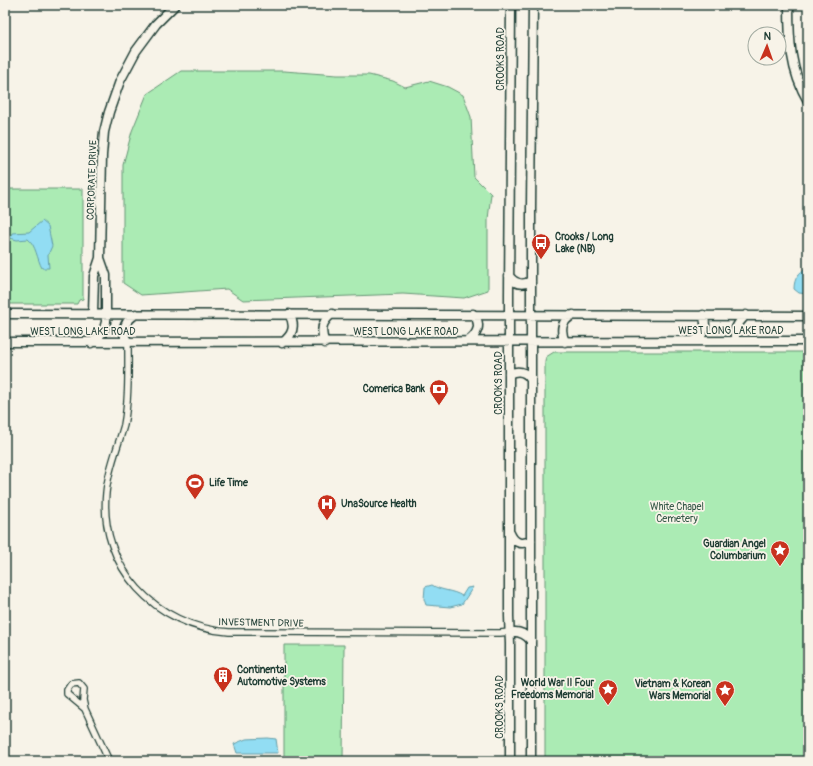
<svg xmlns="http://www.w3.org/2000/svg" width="813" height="766" viewBox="0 0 813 766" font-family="Pangolin,sans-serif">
<rect width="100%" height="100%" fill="#f7f3e8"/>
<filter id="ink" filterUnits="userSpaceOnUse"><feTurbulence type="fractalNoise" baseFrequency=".025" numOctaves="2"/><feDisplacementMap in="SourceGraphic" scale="8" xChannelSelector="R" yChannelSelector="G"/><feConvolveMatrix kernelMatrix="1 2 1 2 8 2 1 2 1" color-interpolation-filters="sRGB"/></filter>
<g filter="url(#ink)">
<path fill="#abebb4" stroke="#659474" d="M181 71H284L337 75H369L393 81 405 87 429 81 448 87 463 95 471 117 474 177 491 194 488 219V290L464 298 403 294 243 300 227 289 141 295 123 283V165L132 131 147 94Z
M5 189H83V299L79 300 77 304H5Z
M554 352H808V761H545V362L546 357Z
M284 645H344L343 761H284Z"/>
<path fill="#92ddf3" stroke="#649da7" d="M42 221 48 226 52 246 48 255 49 268H42C37 259 36 245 28 239L17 240 10 238 12 233 29 232Z
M808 267V294L799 293 794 289C794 278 799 272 808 267Z
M432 585C441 591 453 590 462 596L467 588 473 587 462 604 450 607 426 605 424 599 425 587Z
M268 738 276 739 278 753H237L234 744 246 739Z"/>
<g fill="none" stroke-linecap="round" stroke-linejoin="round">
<g stroke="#1f3d34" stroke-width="8">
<path id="street" d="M128 343C128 370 129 398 124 425 118 447 108 469 106 493 99 567 156 627 229 632L500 633 510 632
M85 709 67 694V690L71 684 79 683 84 689 83 700 85 709 109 761"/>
</g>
<g stroke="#1f3d34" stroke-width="11">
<path id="secondary" d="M789 5C789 39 790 71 808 101
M509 276C515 284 522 286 531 281
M5 314 808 316
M93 314 94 276 100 258 102 155 104 132 109 112 120 81 136 51 156 24 175 5
M695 340C705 335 707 325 703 315
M468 341C478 334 482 324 473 314
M736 341C732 330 738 323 746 315
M5 342 808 341
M565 342C560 330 561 321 573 315
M91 343 95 340 103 332 106 322V275L100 258
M128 343C120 330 125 321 136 314
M282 343C293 335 296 326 289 314
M325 343C320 331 321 322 332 314
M509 374C517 370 526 371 531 380
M510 533C514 543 522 546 531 540
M510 632C519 631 526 634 531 641
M510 761V644L509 616V295L511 5
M531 761V207L533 5"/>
</g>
<use href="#street" stroke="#f7f3e8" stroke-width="5.5"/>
<use href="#secondary" stroke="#f7f3e8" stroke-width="8"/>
</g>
</g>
<defs>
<g id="bus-pin" transform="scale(1)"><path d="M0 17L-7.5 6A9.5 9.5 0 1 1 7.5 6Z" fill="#c8321e" stroke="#f7f3e8"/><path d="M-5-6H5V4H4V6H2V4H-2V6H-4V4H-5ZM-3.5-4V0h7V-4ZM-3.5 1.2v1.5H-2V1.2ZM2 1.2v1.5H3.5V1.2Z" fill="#fff"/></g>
<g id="bank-pin" transform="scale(1)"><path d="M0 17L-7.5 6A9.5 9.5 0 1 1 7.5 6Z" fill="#c8321e" stroke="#f7f3e8"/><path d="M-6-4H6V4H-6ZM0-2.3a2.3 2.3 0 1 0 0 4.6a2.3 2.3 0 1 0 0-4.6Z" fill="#fff"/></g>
<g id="stadium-pin" transform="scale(1)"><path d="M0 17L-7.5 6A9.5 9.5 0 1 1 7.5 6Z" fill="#c8321e" stroke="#f7f3e8"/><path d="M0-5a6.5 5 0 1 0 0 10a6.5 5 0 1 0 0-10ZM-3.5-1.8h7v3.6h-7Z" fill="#fff"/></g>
<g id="hospital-pin" transform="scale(1)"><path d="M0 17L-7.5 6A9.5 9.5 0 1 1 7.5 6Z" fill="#c8321e" stroke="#f7f3e8"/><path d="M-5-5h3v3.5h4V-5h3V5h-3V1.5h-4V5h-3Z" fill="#fff"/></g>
<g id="sight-pin" transform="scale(1)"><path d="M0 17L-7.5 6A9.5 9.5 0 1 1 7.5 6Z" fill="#c8321e" stroke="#f7f3e8"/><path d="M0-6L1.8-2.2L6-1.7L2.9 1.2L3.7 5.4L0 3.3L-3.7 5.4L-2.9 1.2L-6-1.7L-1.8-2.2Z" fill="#fff"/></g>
<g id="building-pin" transform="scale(1)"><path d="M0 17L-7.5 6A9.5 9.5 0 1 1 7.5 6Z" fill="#c8321e" stroke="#f7f3e8"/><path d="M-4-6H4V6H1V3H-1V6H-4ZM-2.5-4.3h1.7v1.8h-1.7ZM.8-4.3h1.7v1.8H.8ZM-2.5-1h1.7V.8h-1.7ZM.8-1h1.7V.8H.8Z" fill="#fff"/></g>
</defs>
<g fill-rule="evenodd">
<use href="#bus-pin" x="541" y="243"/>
<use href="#bank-pin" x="439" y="389"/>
<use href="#stadium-pin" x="195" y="483"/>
<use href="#hospital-pin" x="327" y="504"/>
<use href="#sight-pin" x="780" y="550"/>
<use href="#building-pin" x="223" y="676"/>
<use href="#sight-pin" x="608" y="689"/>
<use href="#sight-pin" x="725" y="690"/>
</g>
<g text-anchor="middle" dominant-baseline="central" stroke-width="3.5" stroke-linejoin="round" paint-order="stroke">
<g font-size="10" fill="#1f3d34" stroke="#f7f3e8">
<text transform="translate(501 59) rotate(-90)">CROOKS ROAD</text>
<text transform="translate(92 180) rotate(-88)">CORPORATE DRIVE</text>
<text x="731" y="331">WEST LONG LAKE ROAD</text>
<text x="83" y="332">WEST LONG LAKE ROAD</text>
<text x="406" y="332">WEST LONG LAKE ROAD</text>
<text transform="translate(499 383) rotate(-90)">CROOKS ROAD</text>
<text transform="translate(261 623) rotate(1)">INVESTMENT DRIVE</text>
<text transform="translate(500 707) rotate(-90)">CROOKS ROAD</text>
</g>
<g font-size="10" font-weight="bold" fill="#1f3d34" stroke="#f7f3e8" text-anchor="start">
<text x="555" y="237">Crooks / Long<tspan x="555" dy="12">Lake (NB)</tspan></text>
<text x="425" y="389" text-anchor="end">Comerica Bank</text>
<text x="209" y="483">Life Time</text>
<text x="341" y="504">UnaSource Health</text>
<text x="766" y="544" text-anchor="end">Guardian Angel<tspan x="766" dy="12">Columbarium</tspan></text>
<text x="237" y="670">Continental<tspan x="237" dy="12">Automotive Systems</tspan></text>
<text x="594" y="683" text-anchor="end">World War II Four<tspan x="594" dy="12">Freedoms Memorial</tspan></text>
<text x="711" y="684" text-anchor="end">Vietnam &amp; Korean<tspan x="711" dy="12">Wars Memorial</tspan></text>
</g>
<g font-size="10" fill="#345747" stroke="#f7f3e8">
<text x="677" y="507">White Chapel<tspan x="677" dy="12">Cemetery</tspan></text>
</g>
</g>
<rect width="813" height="766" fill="none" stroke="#f7f3e8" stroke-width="20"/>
<rect x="10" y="10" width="793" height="746" fill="none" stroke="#1f3d34" stroke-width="1.5" filter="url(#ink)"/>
<g transform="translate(767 46) rotate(2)"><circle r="19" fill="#f7f3e8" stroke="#a1aaa0"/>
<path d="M0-3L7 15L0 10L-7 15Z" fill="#c8321e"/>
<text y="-6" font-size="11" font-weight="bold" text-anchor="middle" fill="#1f3d34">N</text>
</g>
</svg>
